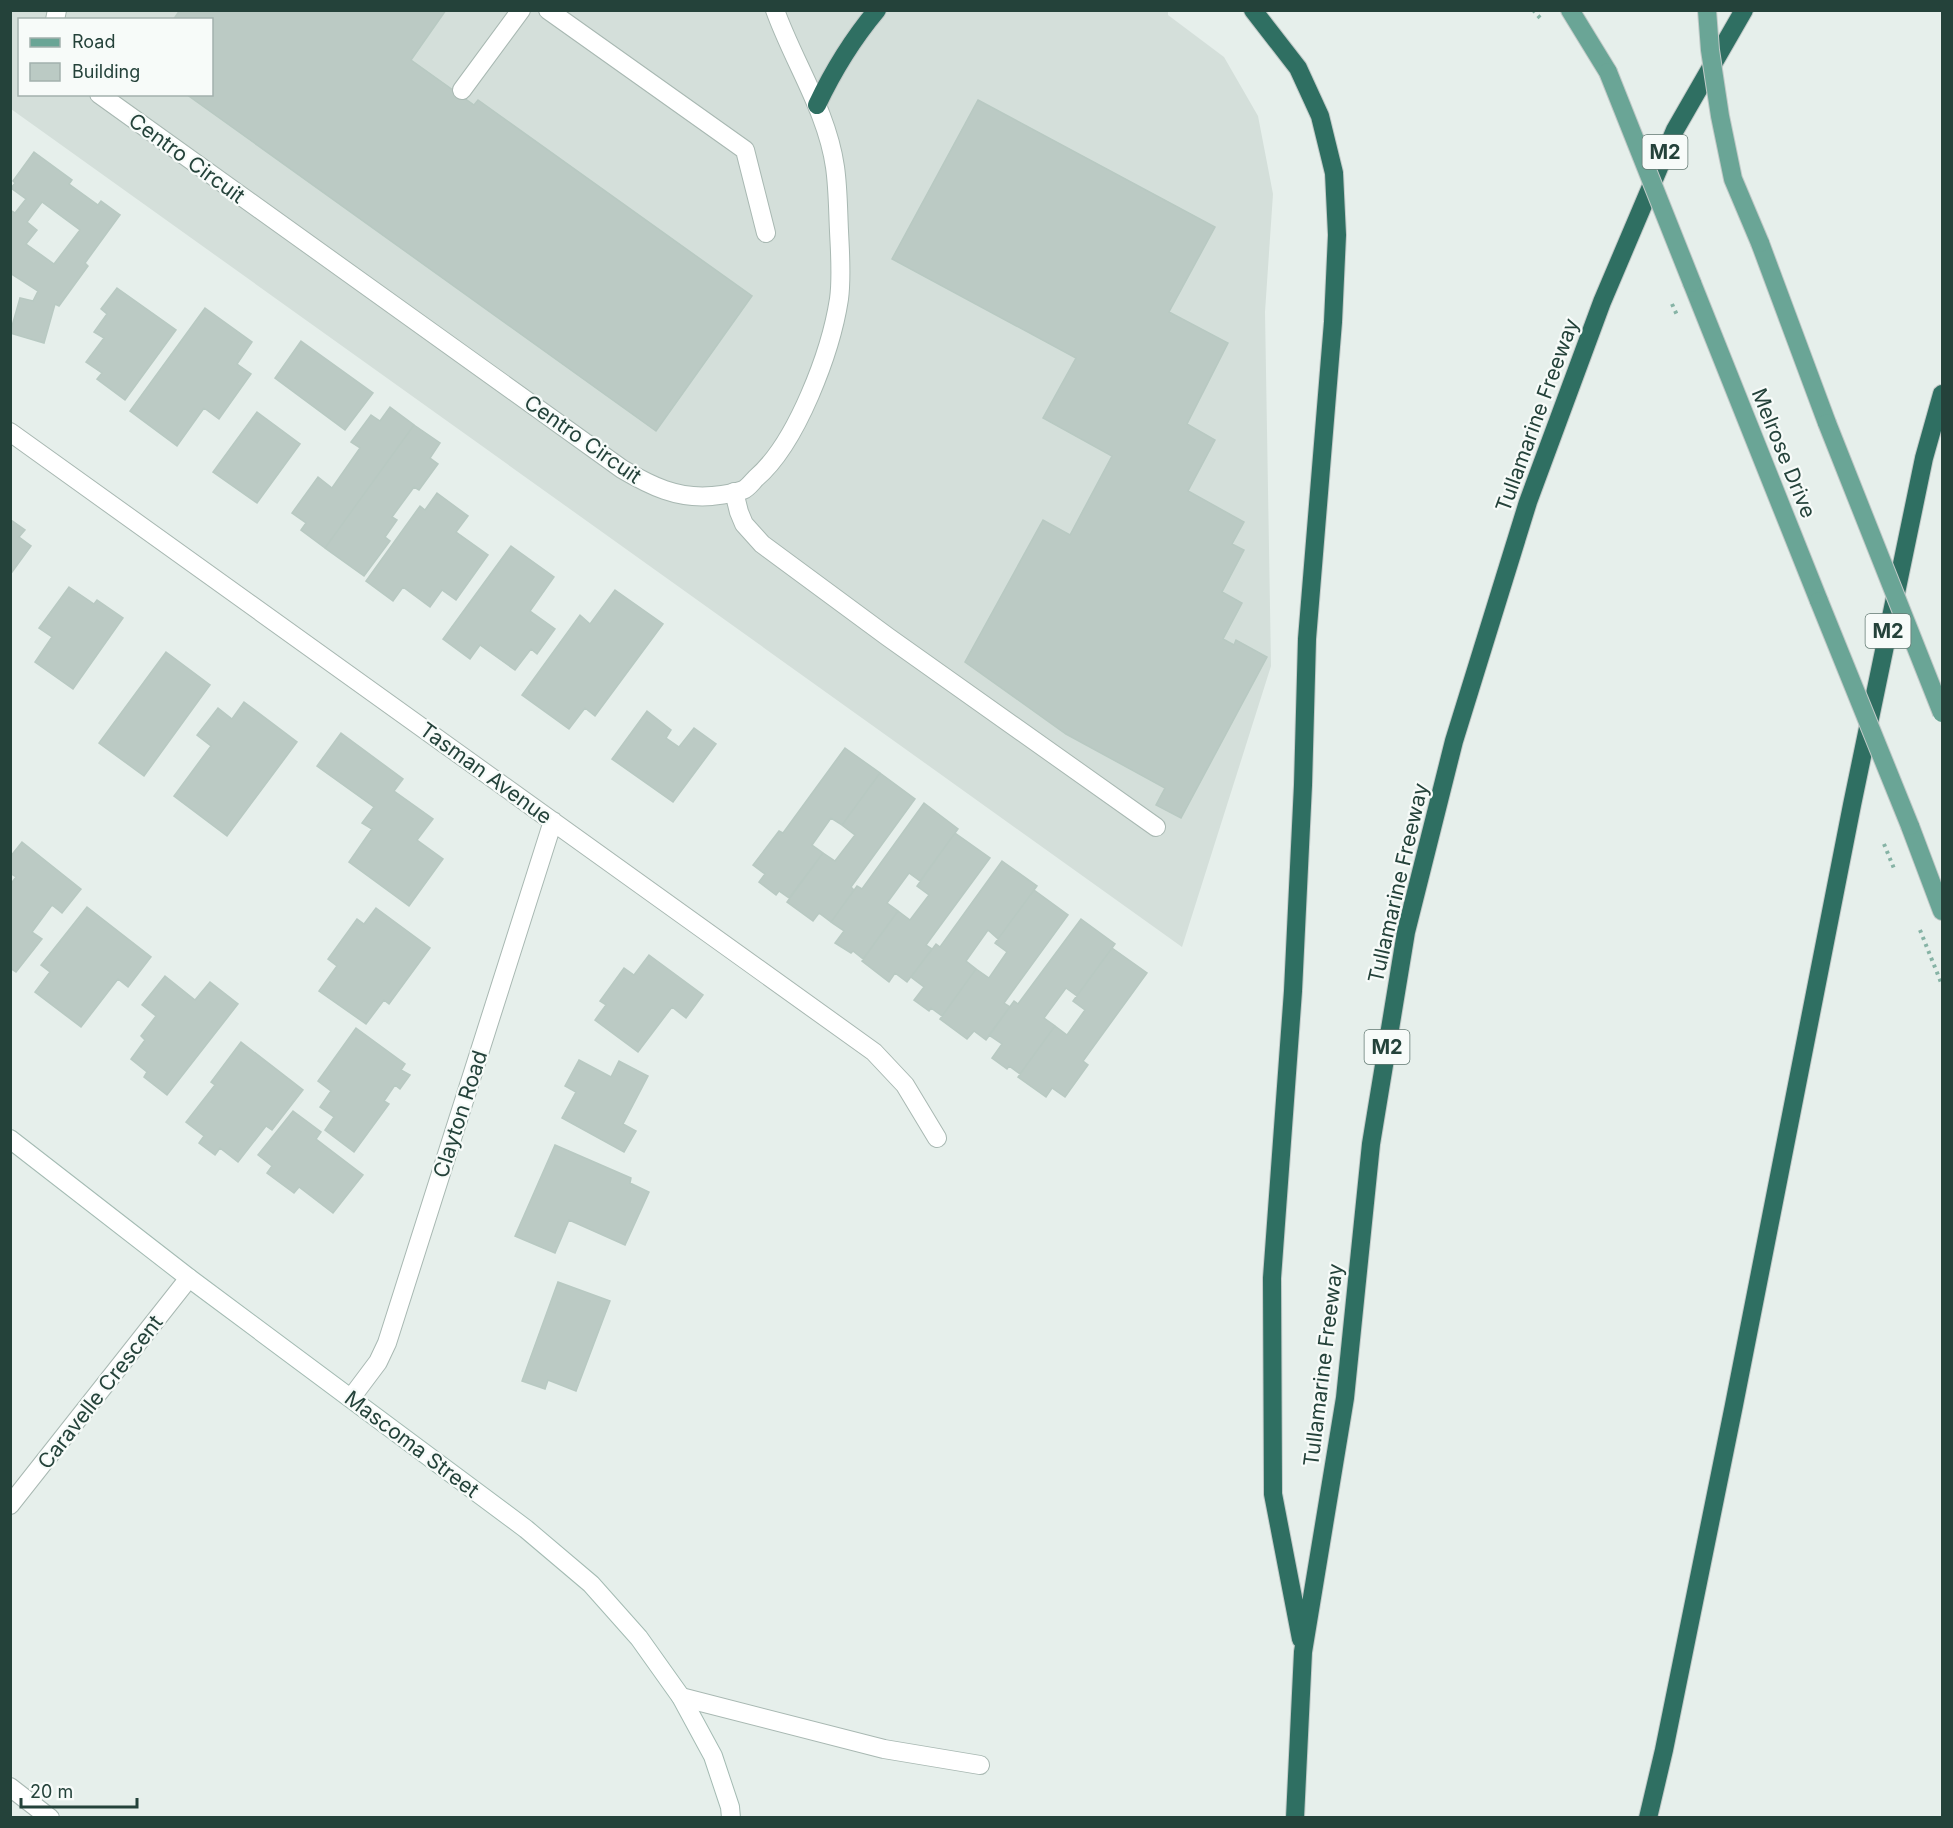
<svg xmlns="http://www.w3.org/2000/svg" width="1953" height="1828" viewBox="0 0 1953 1828" font-family="Inter,sans-serif">
<rect width="100%" height="100%" fill="#e6efeb"/>
<path fill="#d4dfda" fill-rule="evenodd" d="M11 11H1168V15L1224 57 1258 116 1273 194 1265 312 1271 666 1182 947 11 109ZM20 20H212V94H20Z"/>
<path fill="#bbcac4" stroke="#b8c9c2" stroke-width="1.5" fill-rule="evenodd" d="M180 10H446L411 60 474 105 478 100 752 296 656 431 186 94H212V20H173Z
M978 100 1215 227 1169 312 1228 343 1187 424 1215 440 1188 491 1244 522 1232 544 1244 550 1222 592 1242 603 1223 639 1234 645 1236 640 1267 657 1181 818 1156 805 1165 788 1066 734 965 662 1043 520 1070 535 1112 456 1043 418 1076 358 892 259Z
M34 152 72 180 69 184 98 205 101 201 120 215 85 263 88 266 59 306 55 304 44 343 10 333 20 298 33 301 38 291 10 273V210L15 213 26 199 11 188 15 183 13 181ZM42 202 80 230 54 264 26 244 37 230 27 222Z
M117 288 176 330 125 400 97 379 102 373 86 362 104 338 94 332 107 314 101 309Z
M205 308 252 342 237 364 251 374 219 419 204 408 177 446 130 411Z
M301 341 373 393 345 430 275 378Z
M390 407 414 425 325 548 301 530 306 523 292 513 318 477 332 488 360 448 351 442 371 415 380 421Z
M257 412 300 444 257 503 213 472Z
M414 425 440 443 430 458 438 464 419 490 414 487 392 517 397 520 385 537 390 541 364 576 325 548Z
M437 493 468 516 456 532 488 555 456 600 442 590 430 607 403 587 393 601 366 581 420 506 425 510Z
M11 520 25 530 19 537 31 546 10 575Z
M511 546 554 577 530 611 555 629 537 654 531 649 515 670 480 645 470 659 443 639Z
M69 587 94 604 97 600 123 618 73 689 35 662 52 637 39 628Z
M615 590 663 624 595 716 585 708 569 729 522 695 580 615 590 624Z
M166 652 210 685 144 776 99 743Z
M244 702 297 742 227 836 174 796 211 746 197 735 218 708 232 719Z
M647 711 671 730 666 738 679 747 694 728 716 744 673 802 612 759Z
M341 733 403 779 394 791 433 819 417 840 443 859 409 906 349 862 372 829 362 823 374 807 317 766Z
M845 748 880 773 842 825 831 818 812 845 823 853 789 898 779 891 776 895 759 882 765 874 753 865 779 831 783 833Z
M880 773 915 799 851 887 854 890 831 922 819 913 813 921 787 902 823 853 835 861 855 835 842 825Z
M924 803 958 829 920 881 909 873 887 903 898 911 863 959 853 951 851 953 835 943 844 931 831 922 857 886 862 889Z
M955 833 990 858 926 945 932 949 907 982 895 973 889 982 862 961 898 911 910 920 929 895 917 886Z
M22 842 81 889 62 913 52 905 32 932 42 939 16 972 10 968V885L16 877 10 873V857Z
M1002 861 1037 886 998 939 988 930 966 961 976 969 942 1016 931 1008 929 1011 914 1000 924 987 911 977 936 944 940 947Z
M1034 890 1068 915 1004 1003 1010 1007 986 1040 974 1031 967 1039 940 1019 976 969 989 978 1007 952 995 943Z
M87 907 151 957 128 987 118 979 81 1027 35 992 50 972 41 965Z
M376 908 430 948 389 1004 384 1000 366 1024 319 991 337 966 328 959 357 919 364 924Z
M1081 919 1115 944 1077 996 1066 988 1044 1018 1055 1026 1020 1074 1009 1066 1007 1069 992 1058 1002 1044 989 1035 1014 1001 1018 1004Z
M1112 948 1147 973 1083 1061 1088 1065 1065 1097 1052 1088 1046 1097 1018 1077 1055 1026 1067 1035 1085 1010 1073 1001Z
M649 955 703 995 686 1018 672 1007 638 1052 595 1020 606 1005 600 1001 624 968 634 975Z
M165 976 195 1000 210 982 238 1004 167 1095 144 1077 147 1072 131 1059 145 1040 141 1036 156 1016 142 1005Z
M356 1028 405 1064 401 1070 410 1075 400 1089 395 1085 384 1101 389 1104 354 1152 325 1130 334 1117 320 1107 331 1091 318 1081Z
M241 1042 303 1090 272 1130 266 1126 238 1162 220 1148 215 1155 199 1143 204 1136 186 1122 215 1085 211 1082Z
M579 1060 611 1077 619 1061 648 1076 623 1124 636 1131 624 1152 562 1118 576 1092 565 1086Z
M293 1111 321 1132 316 1139 363 1175 333 1213 299 1187 294 1193 267 1173 272 1166 258 1155Z
M555 1145 631 1178 630 1183 649 1192 625 1245 569 1220 555 1253 515 1236Z
M558 1282 610 1301 576 1391 548 1380 545 1389 522 1381Z"/>
<g fill="none" stroke-linecap="round" stroke-linejoin="round">
<g stroke="#a8b8b2" stroke-width="20">
<path id="service" d="M548 10 745 150 766 233
M462 90 521 10
M734 492 739 512 744 524 762 544 888 637 1156 827
M681 1697 884 1749 980 1765"/>
</g>
<g stroke="#a8b8b2" stroke-width="20">
<path id="minor" d="M55 20 57 10
M99 94 622 469C651 486 677 499 712 496 722 495 733 494 743 490 748 488 752 482 756 478 797 443 831 351 839 299 842 277 840 253 839 231 838 210 838 188 835 167 827 111 794 63 775 10
M10 432 874 1052 905 1085 937 1138
M351 1398 378 1362 387 1343 553 821
M10 1505 189 1278
M10 1787 50 1818"/>
</g>
<g stroke="#a4bbb3" stroke-width="20">
<path id="secondary" d="M10 1139 189 1278 526 1529 591 1584 639 1638 681 1697 713 1756 730 1807 731 1818"/>
</g>
<g stroke="#c2cac8" stroke-width="20">
<path id="primary" d="M1570 10 1608 72
M1760 243 1827 423
M1692 283 1819 601
M1910 826 1942 911"/>
</g>
<g stroke="#c2cac8" stroke-width="20">
<path id="motorway" d="M1253 10 1298 68 1320 116 1334 173 1337 235 1333 322 1307 639 1303 785 1293 991 1272 1278 1273 1494 1301 1639
M817 105C834 69 851 41 877 10
M1295 1818 1303 1652 1345 1398 1371 1144 1406 932 1454 741 1528 502 1602 302 1675 130 1744 10
M1648 1818 1664 1750 1734 1405 1852 805 1924 458 1942 394"/>
</g>
<path stroke="#86b3a5" stroke-width="4" stroke-dasharray="3 4.5" stroke-linecap="butt" d="M1533 10 1541 19
M1920 930 1942 985"/>
<use href="#service" stroke="#fff" stroke-width="18"/>
<use href="#minor" stroke="#fff" stroke-width="18"/>
<use href="#secondary" stroke="#fff" stroke-width="18"/>
<use href="#primary" stroke="#6aa596" stroke-width="18"/>
<use href="#motorway" stroke="#2f6f62" stroke-width="18"/>
<g stroke="#c2cac8" stroke-width="20" stroke-linecap="butt">
<path id="primary-bridge" d="M1707 10 1710 50 1720 116 1733 179 1760 243
M1608 72 1692 283
M1827 423 1942 713
M1819 601 1910 826"/>
</g>
<path stroke="#86b3a5" stroke-width="4" stroke-dasharray="3 4.5" stroke-linecap="butt" d="M1672 304 1677 315
M1884 844 1895 871"/>
<use href="#primary-bridge" stroke="#6aa596" stroke-width="18"/>
</g>
<g text-anchor="middle" dominant-baseline="central" stroke-width="4.5" stroke-linejoin="round" paint-order="stroke">
<g fill="#f7fbf9" stroke="#637a73" stroke-width="1.5">
<rect x="1642.5" y="135" width="45" height="34" rx="4.5"/>
<rect x="1865.5" y="614" width="45" height="34" rx="4.5"/>
<rect x="1364.5" y="1030" width="45" height="34" rx="4.5"/>
</g>
<g font-size="20" font-weight="bold" fill="#24423a">
<text x="1665" y="152">M2</text>
<text x="1888" y="631">M2</text>
<text x="1387" y="1047">M2</text>
</g>
<g font-size="21" fill="#24423a" stroke="#f7fbf9">
<text transform="translate(187 158) rotate(36)">Centro Circuit</text>
<text transform="translate(1537 415) rotate(-70)">Tullamarine Freeway</text>
<text transform="translate(583 439) rotate(35)">Centro Circuit</text>
<text transform="translate(1784 453) rotate(68)">Melrose Drive</text>
<text transform="translate(486 773) rotate(36)">Tasman Avenue</text>
<text transform="translate(1398 883) rotate(-77)">Tullamarine Freeway</text>
<text transform="translate(460 1114) rotate(-72)">Clayton Road</text>
<text transform="translate(1323 1365) rotate(-83)">Tullamarine Freeway</text>
<text transform="translate(100 1392) rotate(-52)">Caravelle Crescent</text>
<text transform="translate(412 1444) rotate(37)">Mascoma Street</text>
</g>
</g>
<rect width="1953" height="1828" fill="none" stroke="#24423a" stroke-width="24"/>
<rect x="18" y="18" width="195" height="78" fill="#f7fbf9" stroke="#a3b1ad" stroke-width="1.5"/>
<rect x="30" y="38" width="30" height="9" fill="#6aa596" stroke="#a3b1ad" stroke-width="1.5"/>
<text x="72" y="48" font-size="18" fill="#24423a">Road</text>
<rect x="30" y="63" width="30" height="18" fill="#bbcac4" stroke="#a3b1ad" stroke-width="1.5"/>
<text x="72" y="78" font-size="18" fill="#24423a">Building</text>
<path d="M21 1798v9h116v-9" fill="none" stroke="#24423a" stroke-width="3"/>
<text x="30" y="1798" font-size="18" fill="#24423a" stroke="#f7fbf9" stroke-width="4.5" paint-order="stroke">20 m</text>
</svg>
